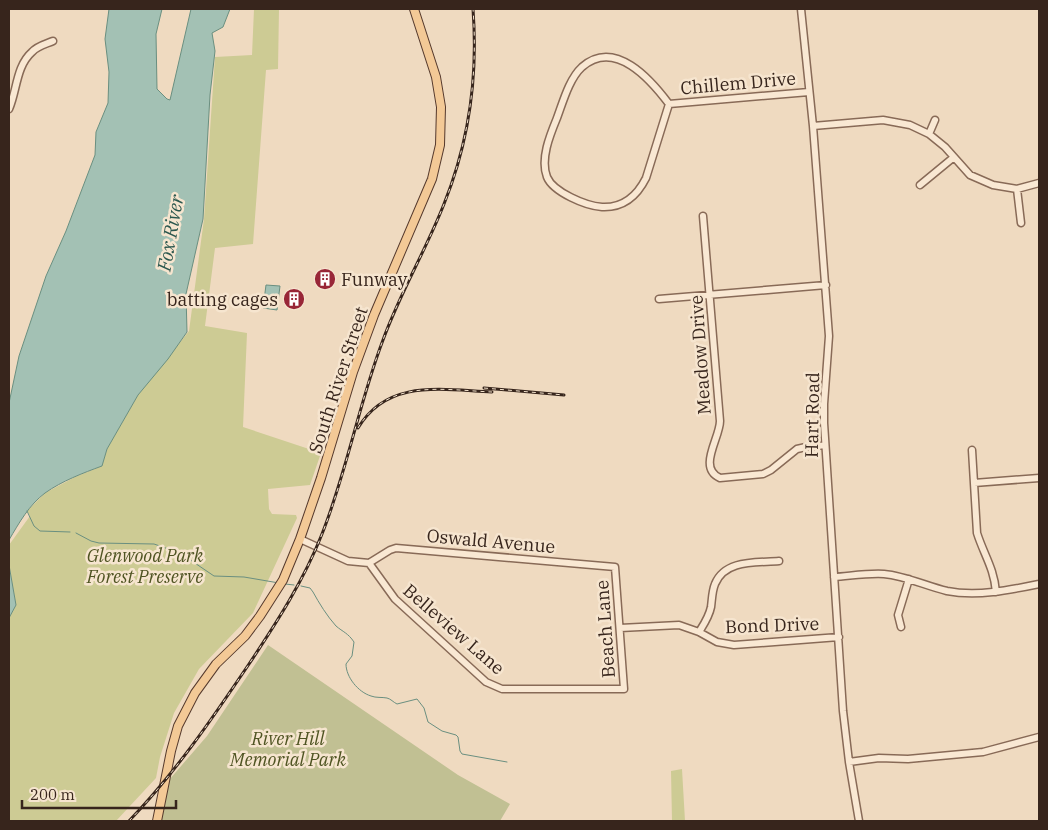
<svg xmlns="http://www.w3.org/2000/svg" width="1048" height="830" viewBox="0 0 1048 830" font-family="'IBM Plex Serif',serif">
<rect width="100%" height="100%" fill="#efdac0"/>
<path fill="#cdcb94" d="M254 9H279L278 69 266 70 253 244 215 248 205 326 247 333 243 427 321 453 310 485 268 489 269 509 272 514 296 515 297 518 253 613 199 669 174 713 160 757 156 778 116 821H9V618L16 605 9 565V545L30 516 27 511 45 493 75 477 102 466 107 449 138 395 189 331 204 219 215 57 252 55Z
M682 769 685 821H672L671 771Z"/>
<path fill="#c1c093" d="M268 645 458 775 510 804 500 821H161L169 780 207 736Z"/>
<path fill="#a3c1b4" stroke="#6a8f80" d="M109 9H162L156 34 157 89 167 99 170 100 191 9H230L223 27 212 33 215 51 210 95 203 219 186 294 187 332 168 359 138 395 107 449 102 466C83 473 62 481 45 493 29 505 19 523 9 540V403L19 356 46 276 66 231 95 155 96 132 108 103 109 72 105 39Z
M266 285 280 286 277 310 263 308Z
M9 565 16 605 9 618Z"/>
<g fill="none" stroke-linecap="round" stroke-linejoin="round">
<path stroke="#6a8f80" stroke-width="1" d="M27 511 34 526 40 531 70 532
M76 533 91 541 99 543 154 544 180 553 214 576 244 577 279 583
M285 584 294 585
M301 586 310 588 313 592C319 603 327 616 336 626 343 632 348 633 354 642L352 656 346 664C346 677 358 692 371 696 376 698 382 697 387 698 391 699 393 702 397 704L417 699 424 708 428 722 442 731 456 735 458 737 460 751 462 754 507 762"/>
<g stroke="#886a57" stroke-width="9">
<path id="minor" d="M801 9 813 126 829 336 824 404V423L843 711 849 762 859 821
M669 104C651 80 615 38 582 67 569 79 563 102 557 118 550 135 540 159 547 177 553 192 586 206 602 207 623 208 637 196 646 178L669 104 809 92
M9 109C17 91 16 66 32 52 37 46 46 44 53 41
M813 126 883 120 910 125 929 134 945 147 970 175 993 185 1017 189 1039 183
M929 134 935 120
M920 185 954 157
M1017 189 1021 223
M703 216 720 421C720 438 697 468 720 478L763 474 771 470 797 449 806 447 825 445
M659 299 826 285
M972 450 977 533C984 555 994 568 996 592
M974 483 1039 478
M300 539 348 561 369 563
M396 548 615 567 624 689H502L486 682 395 599 369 563 390 550Z
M834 577C850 576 867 573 884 574 906 576 926 586 947 591 977 597 1010 590 1039 584
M901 627 898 615 909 579
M620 628 679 625 699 632 717 642 734 645 839 637
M699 632C704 624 709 617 711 607 712 600 712 591 715 584 725 559 757 563 779 561
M849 762 879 758 908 759 983 752 1039 737"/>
</g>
<g stroke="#55392c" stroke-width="10">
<path id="major" d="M157 821 171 751 178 726 195 693 216 664 245 636 260 616 283 580 300 539 321 478 353 372 374 315 432 179 440 145 441 107 436 77 414 9"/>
</g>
<use href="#minor" stroke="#f9e8d3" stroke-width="6"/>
<use href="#major" stroke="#f3c996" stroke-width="8"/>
<g stroke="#37251c" stroke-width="3">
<path id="rail" d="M484 388 564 395
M358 428C388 378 443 390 492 392
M129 821C175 773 212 719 249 664 277 622 304 580 322 534 347 471 359 403 383 340 400 293 426 250 444 204 469 142 478 75 473 9"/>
</g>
<use href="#rail" stroke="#f6e5cf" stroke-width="1" stroke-dasharray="4" stroke-linecap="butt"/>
</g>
<defs>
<g id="building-disc" transform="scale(1.125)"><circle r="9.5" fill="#982637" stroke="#f6e5cf"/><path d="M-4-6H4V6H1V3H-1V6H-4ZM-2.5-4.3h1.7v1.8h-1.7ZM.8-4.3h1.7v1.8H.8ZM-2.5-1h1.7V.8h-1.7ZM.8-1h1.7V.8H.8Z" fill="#fff"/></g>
</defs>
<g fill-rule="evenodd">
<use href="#building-disc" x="325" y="279"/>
<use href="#building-disc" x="294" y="299"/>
</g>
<g text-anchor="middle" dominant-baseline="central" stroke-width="5" stroke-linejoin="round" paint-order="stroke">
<g font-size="18" fill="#37251c" stroke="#f6e5cf">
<text transform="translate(738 83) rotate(-5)">Chillem Drive</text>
<text transform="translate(700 355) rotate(-94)">Meadow Drive</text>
<text transform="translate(338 380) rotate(-72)">South River Street</text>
<text transform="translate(812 415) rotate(-89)">Hart Road</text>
<text transform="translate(491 541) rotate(5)">Oswald Avenue</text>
<text transform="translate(772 625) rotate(-2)">Bond Drive</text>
<text transform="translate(454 629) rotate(41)">Belleview Lane</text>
<text transform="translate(605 629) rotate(-94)">Beach Lane</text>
</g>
<g font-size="18" fill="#37251c" stroke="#f6e5cf" text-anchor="start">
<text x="341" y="279">Funway</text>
<text x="278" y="299" text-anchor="end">batting cages</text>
</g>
<g font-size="18" font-style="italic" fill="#4f5422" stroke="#f6e5cf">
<text x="145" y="555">Glenwood Park<tspan x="145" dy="21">Forest Preserve</tspan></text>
<text x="288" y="738">River Hill<tspan x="288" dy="21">Memorial Park</tspan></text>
</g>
<g font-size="19" font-style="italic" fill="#2b574e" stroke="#f6e5cf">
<text transform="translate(170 233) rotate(-80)">Fox River</text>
</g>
</g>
<rect width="1048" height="830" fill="none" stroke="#37251c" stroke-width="20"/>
<path d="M22 800v8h154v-8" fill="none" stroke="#37251c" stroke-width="2.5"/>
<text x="30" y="800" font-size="15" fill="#37251c" stroke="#f6e5cf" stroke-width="4" paint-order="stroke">200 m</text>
</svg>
